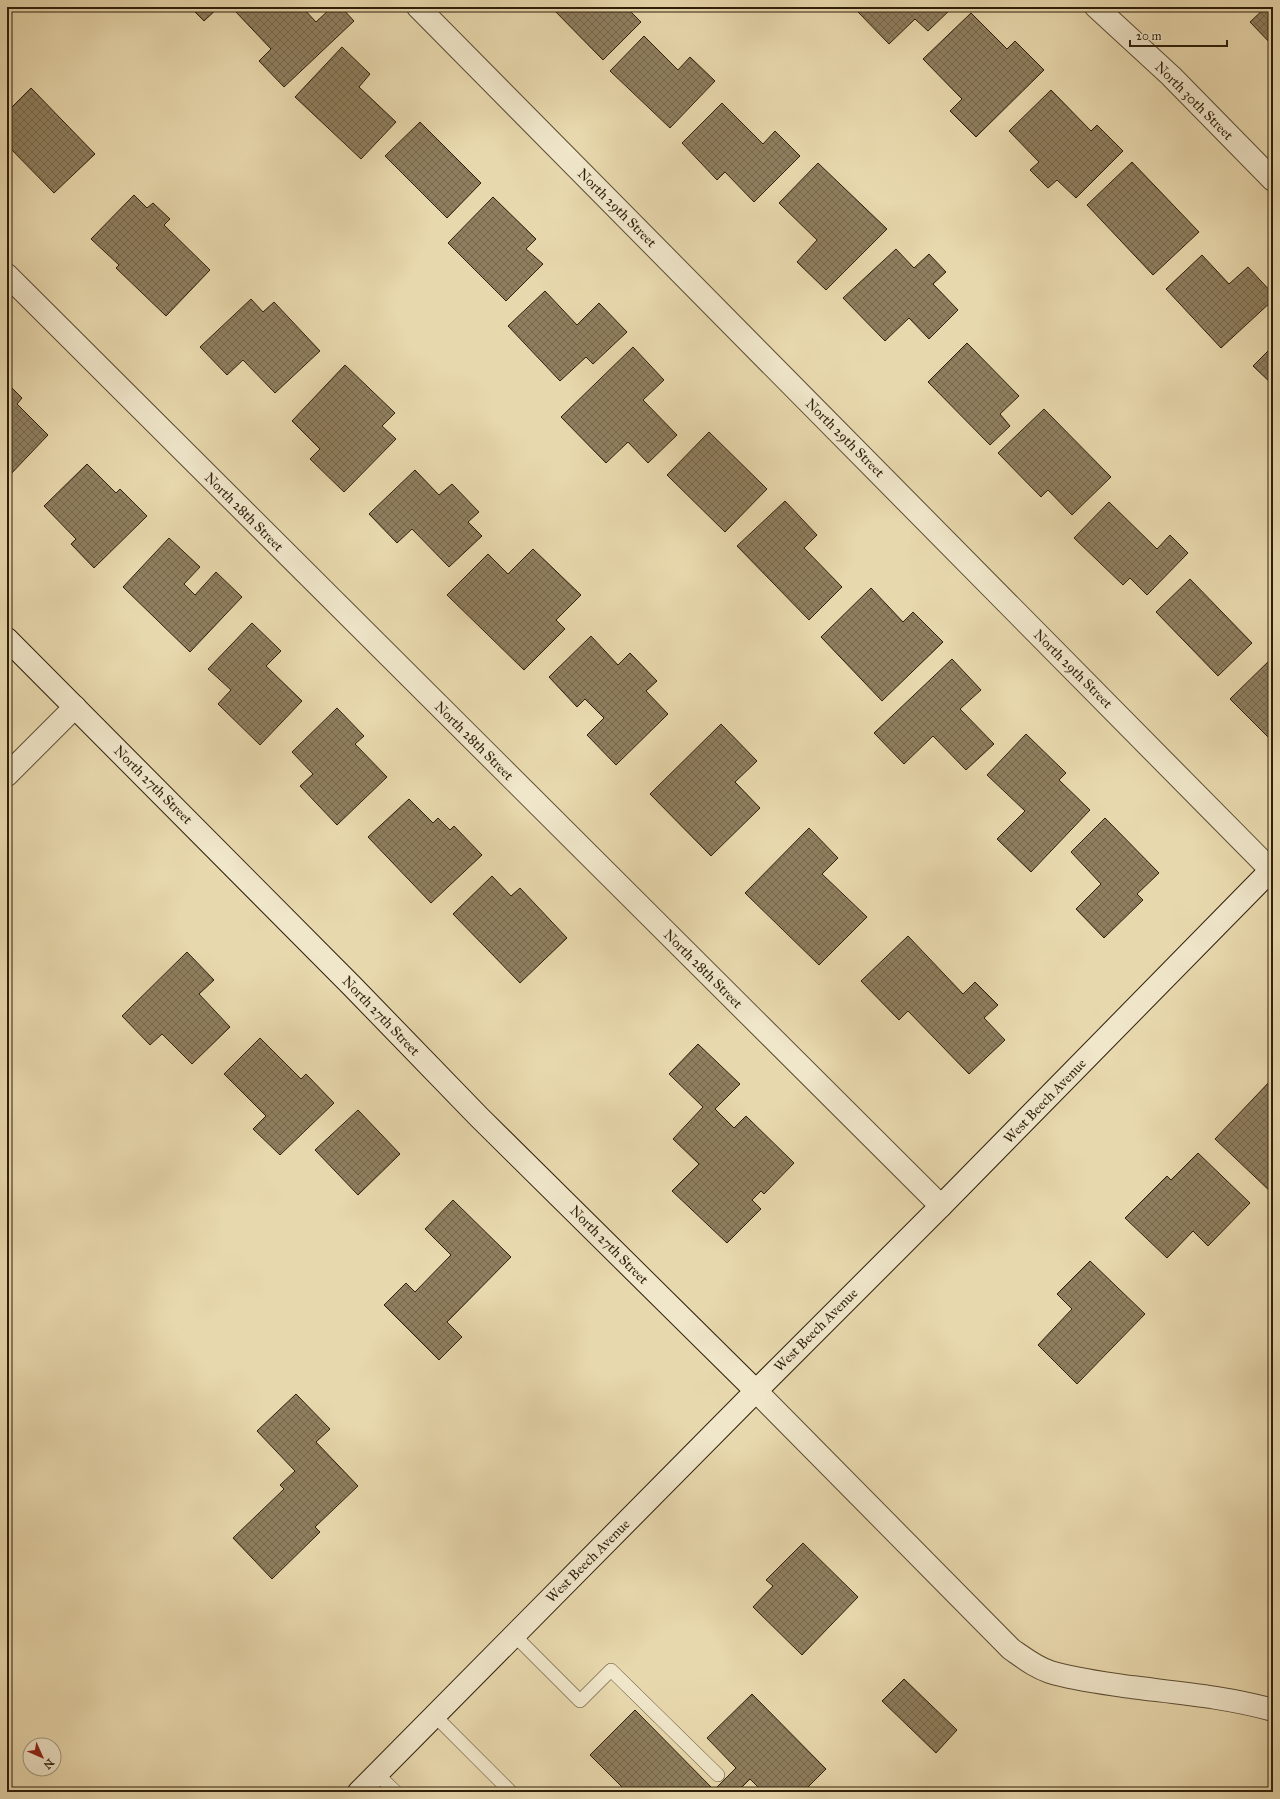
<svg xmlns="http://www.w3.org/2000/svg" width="1280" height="1799" viewBox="0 0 1280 1799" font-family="'IM FELL Great Primer',serif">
<defs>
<pattern id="building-cross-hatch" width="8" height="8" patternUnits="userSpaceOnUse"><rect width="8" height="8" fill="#8f7f5f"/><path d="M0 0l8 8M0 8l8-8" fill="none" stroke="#75674d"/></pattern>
</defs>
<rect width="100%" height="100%" fill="#e8d8ad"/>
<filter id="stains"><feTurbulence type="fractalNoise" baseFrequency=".005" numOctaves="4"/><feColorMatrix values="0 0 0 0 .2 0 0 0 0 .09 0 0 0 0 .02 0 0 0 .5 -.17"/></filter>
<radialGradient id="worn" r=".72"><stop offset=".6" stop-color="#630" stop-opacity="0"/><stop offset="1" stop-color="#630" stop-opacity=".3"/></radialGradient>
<path fill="url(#building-cross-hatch)" stroke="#2e1f0a" d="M190 7H219L204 21Z
M240 7H302L316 22 332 7H341L354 21 284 87 259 61 271 49 235 11Z
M551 7H626L641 22 603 60Z
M863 7H953L928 31 915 19 889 44 858 12Z
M1266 7H1273V46L1250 22Z
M971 13 1007 49 1015 41 1044 70 976 137 950 111 962 99 923 59Z
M644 36 678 70 690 57 715 81 670 128 610 71Z
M342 47 370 74 359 87 396 122 361 159 295 97Z
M31 88 95 154 54 193 7 145V112Z
M1051 90 1091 131 1097 125 1123 151 1076 198 1057 180 1048 188 1030 170 1039 162 1009 131Z
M722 103 763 144 775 131 800 156 754 202 725 172 717 180 682 143Z
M420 122 481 183 447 218 385 156Z
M1132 162 1199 232 1153 275 1087 205Z
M818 163 887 229 826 290 797 262 817 240 779 203Z
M134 195 147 208 153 203 170 219 164 225 210 270 166 316 116 268 119 265 91 239Z
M493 197 536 239 526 249 543 264 506 301 448 243Z
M896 249 914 268 929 254 946 272 933 284 958 310 929 339 909 318 885 341 843 298Z
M1202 255 1229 284 1248 267 1273 294V300L1221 348 1166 289Z
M545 291 577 325 599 303 627 332 593 364 586 357 560 381 508 326Z
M251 299 263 312 274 302 320 351 275 393 243 360 227 375 200 347Z
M967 343 1019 396 1000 414 1010 426 990 445 928 382Z
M1273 346V385L1253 366Z
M633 347 664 380 643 400 677 435 648 463 628 442 606 463 561 417Z
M345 365 395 413 382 426 396 439 344 492 310 459 320 449 292 421Z
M7 383 22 398 17 404 48 435 7 478Z
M1044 409 1111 477 1072 515 1048 490 1041 497 998 453Z
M709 432 767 489 725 532 667 475Z
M87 464 116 493 120 489 147 516 94 568 71 544 76 539 44 506Z
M415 470 439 495 452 484 479 512 468 522 482 536 449 567 412 529 397 543 369 514Z
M785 501 817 535 804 548 842 587 809 620 737 546Z
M1109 502 1157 549 1170 535 1188 553 1147 595 1130 578 1123 585 1074 538Z
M169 538 200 567 184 584 195 595 216 572 242 597 190 652 123 587Z
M533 549 581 595 556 620 565 629 524 670 447 595 488 554 508 574Z
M1190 579 1252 643 1218 676 1156 612Z
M871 588 903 622 913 612 943 642 882 701 821 637Z
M252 623 281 651 266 666 302 701 260 745 218 704 231 690 208 669Z
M591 636 618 665 630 653 657 681 646 691 668 714 616 765 587 735 604 718 585 699 577 707 549 677Z
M1273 657V732L1268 737 1230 699Z
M952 659 981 690 960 709 994 744 966 770 933 736 904 764 874 733Z
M337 708 364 736 355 744 387 777 337 825 300 786 313 774 292 752Z
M721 724 757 761 735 782 760 808 711 856 650 794Z
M1026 734 1066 773 1059 780 1090 810 1031 872 997 839 1025 811 987 775Z
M409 799 433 823 438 818 450 830 454 826 482 855 431 903 368 837Z
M1105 818 1159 873 1137 894 1143 900 1104 938 1076 909 1101 884 1071 852Z
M809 828 838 858 822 874 867 917 819 965 745 893Z
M492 876 511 896 520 888 567 938 520 983 453 914Z
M908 936 963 994 975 982 998 1005 984 1018 1005 1040 969 1074 908 1011 899 1020 861 981Z
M187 952 214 980 199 994 230 1027 192 1064 162 1034 150 1045 122 1016Z
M260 1038 301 1079 306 1074 334 1103 280 1155 253 1129 266 1116 224 1074Z
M698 1044 740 1084 715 1109 734 1128 746 1116 794 1163 764 1194 761 1191 752 1200 761 1209 727 1243 672 1191 699 1164 673 1139 703 1107 669 1074Z
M1273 1078V1194L1215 1139Z
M358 1110 400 1154 358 1195 315 1150Z
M1198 1153 1250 1203 1208 1246 1193 1231 1167 1258 1125 1218 1167 1176 1171 1180Z
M453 1200 511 1257 447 1322 462 1337 439 1360 384 1305 406 1283 415 1292 451 1255 425 1229Z
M1090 1261 1145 1314 1077 1384 1038 1345 1072 1309 1057 1294Z
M296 1394 330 1429 316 1442 358 1486 315 1527 320 1532 272 1579 233 1538 284 1489 280 1485 295 1471 257 1431Z
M803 1543 858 1597 802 1655 753 1607 773 1586 766 1580Z
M904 1679 957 1730 936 1753 882 1701Z
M752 1694 826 1769 803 1792H763L750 1779 737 1792H627L590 1755 635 1710 714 1790 736 1768 707 1738Z"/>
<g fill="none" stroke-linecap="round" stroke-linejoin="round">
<g stroke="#5c4d33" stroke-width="14">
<path id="lane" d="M514 1635 580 1701 611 1670 718 1775
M435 1716 511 1792
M377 1774 396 1792"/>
</g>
<g stroke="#5c4d33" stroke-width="24">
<path id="street" d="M418 7 1271 870
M1096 7 1171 76 1273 180
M7 275 941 1206
M7 775 75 707
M756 1391 1011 1649C1024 1658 1035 1667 1050 1672 1076 1680 1105 1683 1131 1687 1179 1693 1227 1697 1273 1710"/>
</g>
<g stroke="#2e1f0a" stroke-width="24">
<path id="secondary" d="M7 639 352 986 479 1117 756 1391
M359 1792 756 1391 941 1206 1273 868"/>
</g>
<use href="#lane" stroke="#f0e6ca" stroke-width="13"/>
<use href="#street" stroke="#f0e6ca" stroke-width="22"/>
<use href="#secondary" stroke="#f0e6ca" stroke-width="22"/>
</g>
<g text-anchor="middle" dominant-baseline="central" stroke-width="3" stroke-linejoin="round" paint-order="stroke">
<g font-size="14" fill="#2e1f0a" stroke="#f0e6ca">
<text transform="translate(1194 101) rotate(45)">North 30th Street</text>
<text transform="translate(617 208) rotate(45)">North 29th Street</text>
<text transform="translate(845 438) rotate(45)">North 29th Street</text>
<text transform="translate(244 512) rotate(45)">North 28th Street</text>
<text transform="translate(1073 669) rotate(45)">North 29th Street</text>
<text transform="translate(474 741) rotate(45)">North 28th Street</text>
<text transform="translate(153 785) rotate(45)">North 27th Street</text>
<text transform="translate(703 969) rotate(45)">North 28th Street</text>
<text transform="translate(381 1016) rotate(46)">North 27th Street</text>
<text transform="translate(1045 1101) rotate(-46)">West Beech Avenue</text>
<text transform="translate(609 1245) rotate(45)">North 27th Street</text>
<text transform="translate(816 1330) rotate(-45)">West Beech Avenue</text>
<text transform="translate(588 1561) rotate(-45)">West Beech Avenue</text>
</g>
</g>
<rect width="1280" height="1799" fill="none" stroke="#e8d8ad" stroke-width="24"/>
<rect x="8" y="8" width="1264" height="1783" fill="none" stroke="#2e1f0a" stroke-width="2"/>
<rect x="12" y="12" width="1256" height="1775" fill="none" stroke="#2e1f0a"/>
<g transform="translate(42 1757) rotate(135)"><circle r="19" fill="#f0e6ca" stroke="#a2967d"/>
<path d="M0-3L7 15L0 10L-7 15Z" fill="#8f2418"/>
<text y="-6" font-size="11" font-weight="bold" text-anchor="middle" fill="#2e1f0a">N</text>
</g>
<path d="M1130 40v6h97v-6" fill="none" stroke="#2e1f0a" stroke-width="2"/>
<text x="1136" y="40" font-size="12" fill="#2e1f0a" stroke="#f0e6ca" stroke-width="3" paint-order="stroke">20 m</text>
<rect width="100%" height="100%" filter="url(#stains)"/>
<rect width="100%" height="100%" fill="url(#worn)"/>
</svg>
